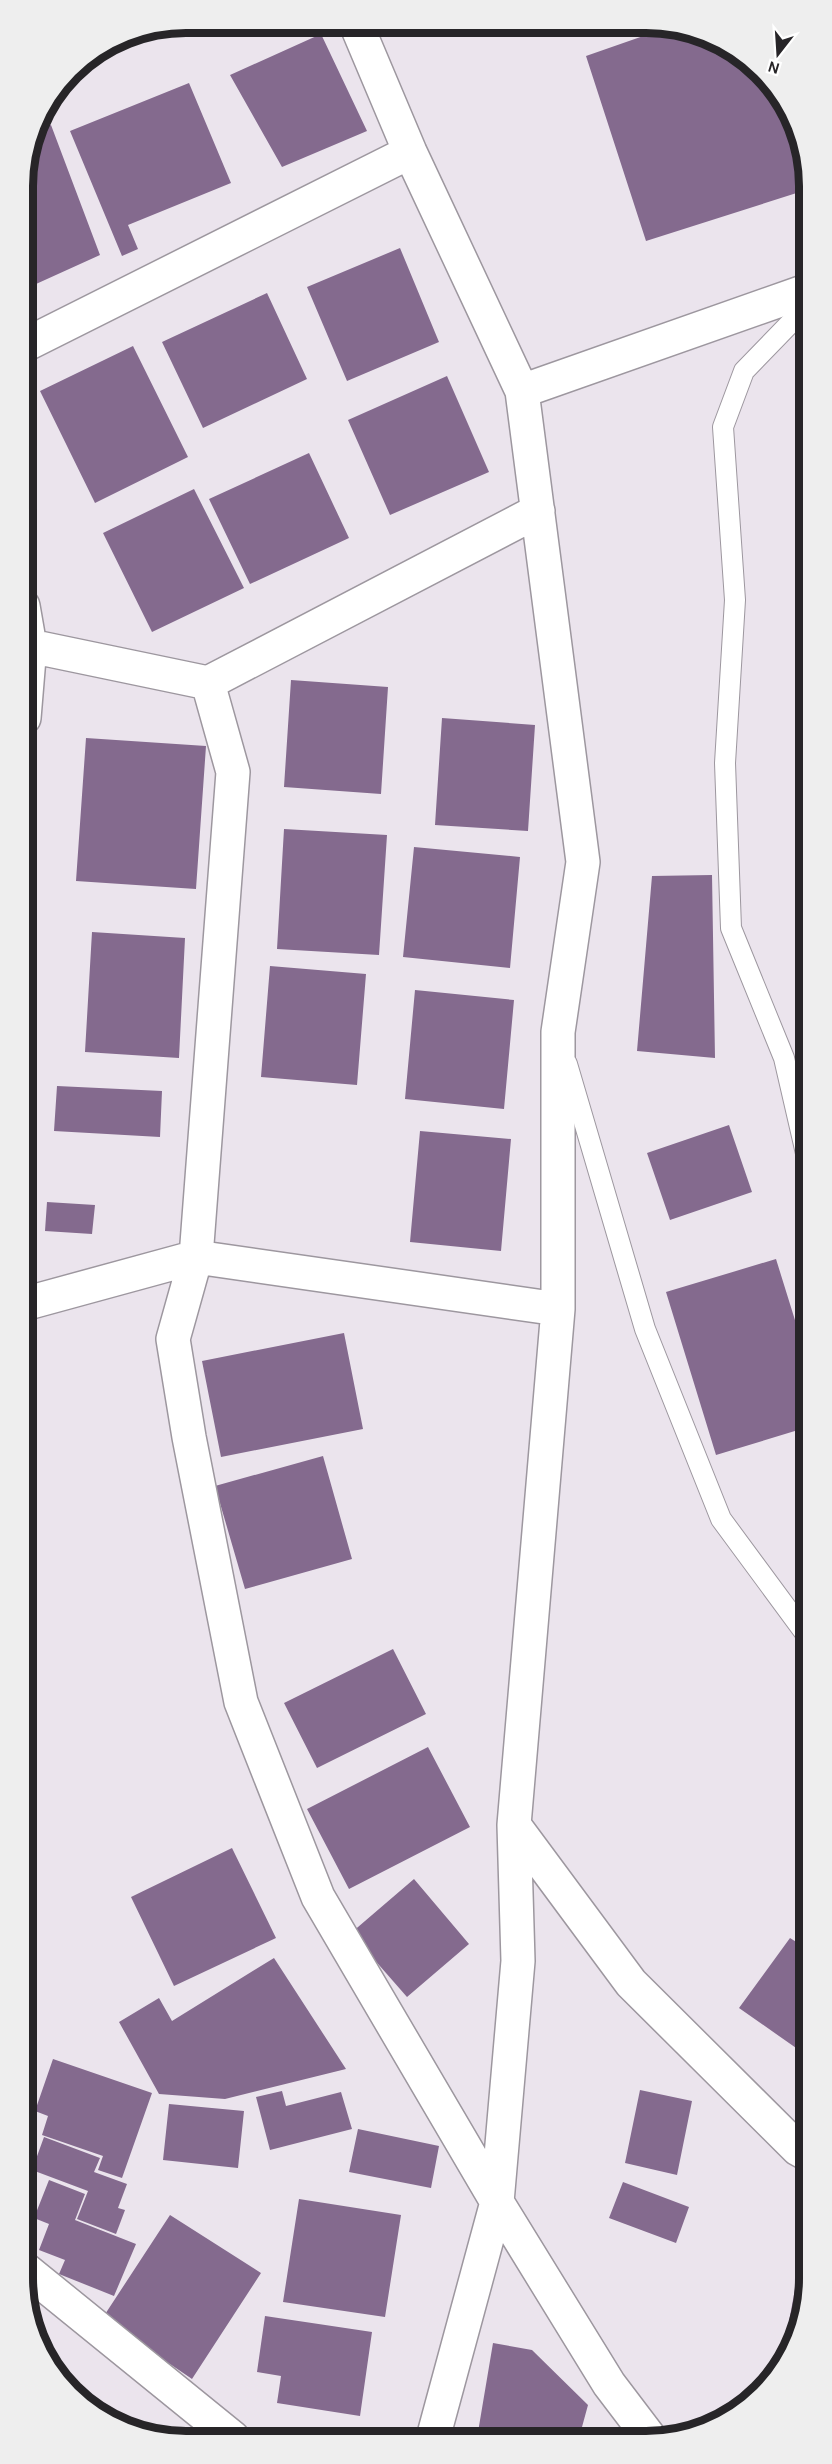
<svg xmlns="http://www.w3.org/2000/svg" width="832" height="2464" viewBox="0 0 832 2464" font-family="Karla,sans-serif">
<rect width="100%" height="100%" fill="#ebe4ed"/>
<path fill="#846a8e" d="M216 23H244L222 33Z
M672 26H678L762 71 806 154V190L646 241 586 56Z
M145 31 98 53 97 51 124 35Z
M321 34 367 131 282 167 230 75Z
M189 83 231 183 128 225 138 249 122 256 70 131Z
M51 125 100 255 25 289 23 285V175L35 132Z
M400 248 439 342 347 381 307 287Z
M267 293 307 379 203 428 162 342Z
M133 346 188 457 95 503 40 391Z
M447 376 489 472 390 515 348 420Z
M309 453 349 538 250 584 209 499Z
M194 489 244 588 152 632 103 533Z
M291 680 388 687 381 794 284 787Z
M442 718 535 725 528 831 435 825Z
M86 738 206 746 196 889 76 881Z
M284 829 387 835 379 955 277 949Z
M414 847 520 857 510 968 403 957Z
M712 875 715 1058 637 1051 652 876Z
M92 932 185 938 179 1058 85 1052Z
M270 966 366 974 357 1085 261 1077Z
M415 990 514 1000 504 1109 405 1099Z
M57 1086 162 1091 160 1137 54 1131Z
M729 1125 752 1192 670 1220 647 1153Z
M420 1131 511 1139 501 1251 410 1242Z
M47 1202 95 1205 92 1234 45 1231Z
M776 1259 808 1362V1427L716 1455 666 1292Z
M344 1333 363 1429 221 1457 202 1361Z
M323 1456 352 1559 245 1589 215 1486Z
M393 1649 426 1714 317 1768 284 1703Z
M428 1747 470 1827 349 1889 307 1809Z
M232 1848 276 1938 174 1986 131 1897Z
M414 1879 469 1944 407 1997 351 1933Z
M790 1938 809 1950V2057L739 2008Z
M274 1958 346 2069 225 2099 159 2094 119 2022 159 1998 172 2021Z
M53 2059 152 2093 122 2178 98 2170 103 2156 42 2135 48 2116 35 2111Z
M640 2090 692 2101 677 2175 625 2163Z
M282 2091 286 2106 341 2092 352 2129 270 2150 256 2097Z
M169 2104 244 2111 238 2168 163 2160Z
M358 2129 439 2146 431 2188 349 2172Z
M44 2137 100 2158 94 2172 127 2184 118 2208 125 2210 116 2234 77 2219 88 2191 32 2170Z
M49 2180 85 2194 75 2220 136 2244 114 2296 59 2274 65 2260 39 2250 49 2224 34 2218Z
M623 2182 689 2207 676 2243 609 2218Z
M299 2199 401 2215 385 2317 283 2302Z
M170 2215 261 2273 192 2379 170 2364 167 2369 98 2325Z
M804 2240 809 2241V2288L800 2330 788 2327Z
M265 2316 372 2332 360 2416 277 2403 281 2376 257 2372Z
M493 2343 532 2350 588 2405 579 2438H477Z"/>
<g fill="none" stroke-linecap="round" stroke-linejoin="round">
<g stroke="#9d979f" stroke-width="22">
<path id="service" d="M806 307 744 371 723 427 735 600 725 763 731 928 784 1058 808 1162
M567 1064 645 1329 721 1519 808 1637"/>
</g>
<g stroke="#9d979f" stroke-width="36">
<path id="minor" d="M356 24 410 152 522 391 583 862 558 1032V1309L514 1825 518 1961 497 2202 433 2438
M23 346 410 152
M522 391 806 291
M23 606 30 646 24 718
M24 651 30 646 208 683 538 511
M208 683 233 772 196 1257 173 1339 189 1437 241 1702 318 1897 497 2202 609 2384 650 2438
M24 1304 196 1257 558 1309
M514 1825 631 1983 798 2149 809 2155
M26 2270 233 2438"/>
</g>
<use href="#service" stroke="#fff" stroke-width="20"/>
<use href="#minor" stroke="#fff" stroke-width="33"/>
</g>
<path d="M0 0H832V2464H0ZM186 33H646A153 153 0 0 1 799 186V2278A153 153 0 0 1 646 2431H186A153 153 0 0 1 33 2278V186A153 153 0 0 1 186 33Z" fill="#eee" fill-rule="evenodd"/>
<path fill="none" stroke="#272528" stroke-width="8" d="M186 33H646A153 153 0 0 1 799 186V2278A153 153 0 0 1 646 2431H186A153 153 0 0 1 33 2278V186A153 153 0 0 1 186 33Z"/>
<g transform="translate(778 54) rotate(197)" stroke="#ffffff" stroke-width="4.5" paint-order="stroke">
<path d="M0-4.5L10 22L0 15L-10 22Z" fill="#272528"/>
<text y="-9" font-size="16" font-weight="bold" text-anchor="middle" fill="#272528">N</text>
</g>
</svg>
